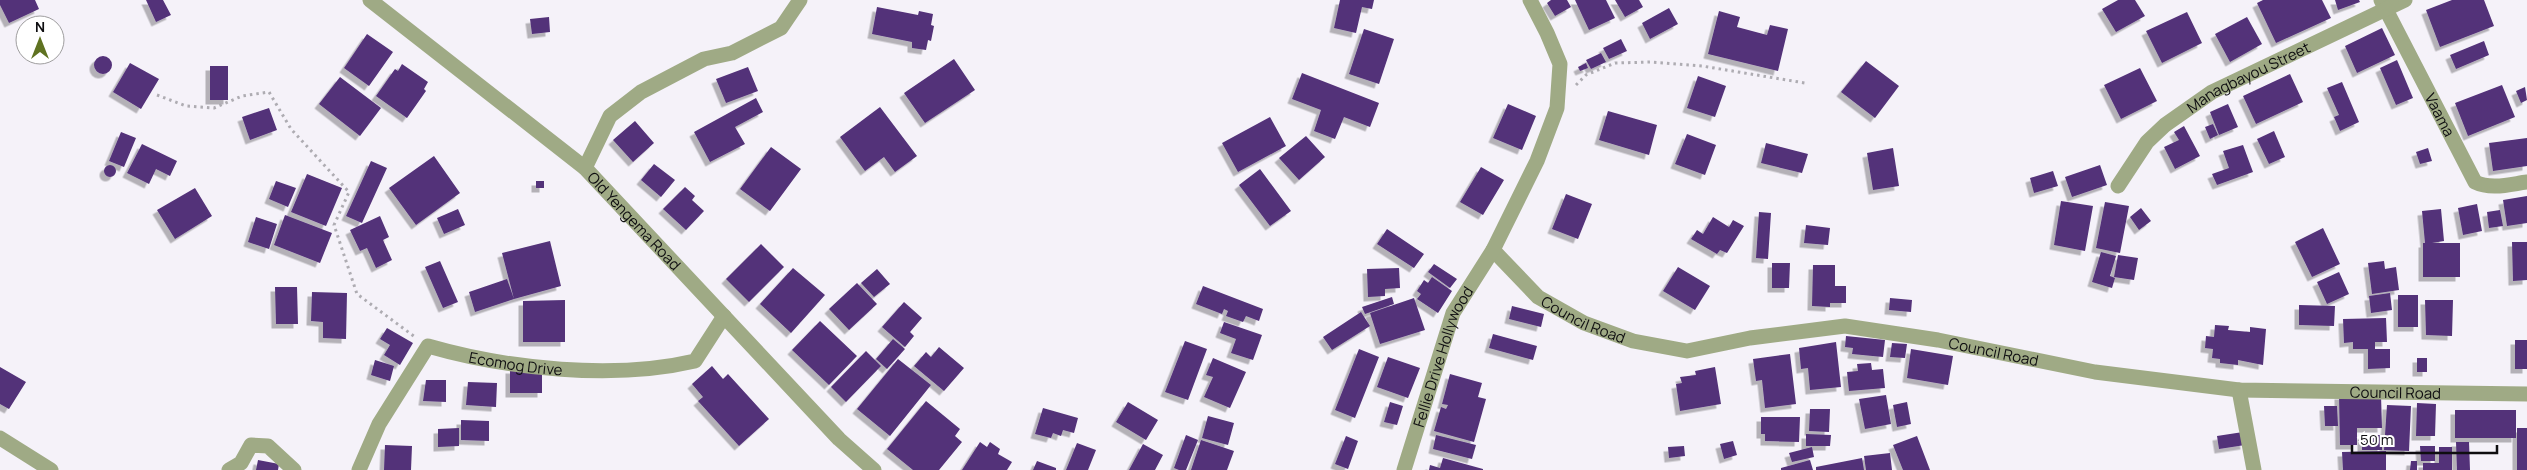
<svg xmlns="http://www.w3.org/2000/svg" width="2527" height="470" viewBox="0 0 2527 470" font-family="Manrope,sans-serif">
<defs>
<filter id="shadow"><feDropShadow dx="-4.5" dy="4.5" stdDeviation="0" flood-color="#0004"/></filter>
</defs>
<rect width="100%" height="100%" fill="#f5f2f9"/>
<path fill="#533179" filter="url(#shadow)" d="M0 0H35L39 9 9 23 0 5Z
M146 0H163L171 15 156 22Z
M1340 0H1374L1372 9 1362 7 1356 33 1334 28Z
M1551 0H1567L1571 7 1555 16 1547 3Z
M1575 0H1606L1615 18 1589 30Z
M1615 0H1639L1643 7 1625 17Z
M2118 0H2135L2145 16 2116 32 2102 9Z
M2263 0H2322L2331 18 2276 43 2257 3Z
M2335 0H2359L2360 2 2338 10Z
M2452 0H2484L2494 26 2440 47 2426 10Z
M877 7 918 15 919 11 933 14 931 25 934 26 931 41 928 40 926 50 912 48V42L872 34Z
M1669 8 1678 24 1650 39 1642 23Z
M1719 11 1740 17 1737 27 1767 35 1770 25 1788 29 1778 71 1708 54Z
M2187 12 2202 43 2162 63 2146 31Z
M549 17 550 32 532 34 530 19Z
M2247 17 2262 44 2230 62 2215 34Z
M2382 28 2395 55 2357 73 2345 46Z
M1364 29 1394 39 1379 84 1349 74Z
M367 34 393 52 369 86 344 68Z
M1621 39 1627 51 1609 59 1603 48Z
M2484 41 2489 55 2456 69 2450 55Z
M1601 53 1606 62 1591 69 1586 60Z
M94 65a9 9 0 1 1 18 0a9 9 0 1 1-18 0Z
M954 59 975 90 925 123 904 93Z
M2397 60 2413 98 2396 105 2380 68Z
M1866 61 1899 86 1875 118 1841 92Z
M130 63 159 79 141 109 113 92Z
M1586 63 1588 68 1580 71 1578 67Z
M402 64 428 82 424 89 426 91 407 118 376 96 395 69 398 71Z
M210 66H228V100H210Z
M748 67 758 91 726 103 716 79Z
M2140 68 2157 101 2121 119 2104 85Z
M1302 73 1379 103 1370 127 1344 117 1335 139 1314 131 1321 110 1292 99Z
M2290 74 2303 102 2256 124 2243 96Z
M1698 76 1726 86 1715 117 1687 108Z
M340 77 381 108 360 136 319 104Z
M2342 82 2359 122 2340 131 2334 117 2339 115 2327 88Z
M2502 85 2515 117 2468 136 2455 103Z
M2525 87 2527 100 2521 103 2516 91Z
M756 98 763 112 735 127 745 144 710 162 694 132Z
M1508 104 1536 116 1522 150 1493 138Z
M2228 104 2238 127 2219 135 2210 112Z
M880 107 917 156 895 172 884 157 865 171 840 137Z
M269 108 277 130 250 140 242 117Z
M1608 111 1657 125 1649 155 1599 140Z
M1270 117 1286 146 1238 172 1222 143Z
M635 121 654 143 633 162 613 140Z
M2213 124 2218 135 2210 139 2205 127Z
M2184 126 2200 156 2175 169 2164 147 2179 140 2174 132Z
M2274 131 2285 157 2269 164 2257 139Z
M121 132 136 138 124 167 109 161Z
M1687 134 1716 145 1705 175 1675 164Z
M1306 136 1325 157 1299 180 1279 158Z
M2527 138V166L2493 171 2489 143Z
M1766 143 1808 154 1802 173 1761 163Z
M142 144 177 161 170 176 156 169 149 184 127 173Z
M2243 145 2253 172 2217 185 2212 174 2229 168 2223 151Z
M771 147 801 169 770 211 740 189Z
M1893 148 1899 186 1873 190 1867 153Z
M2428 148 2432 161 2420 164 2416 152Z
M434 156 460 193 416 225 389 188Z
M371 161 387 168 362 223 346 216Z
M654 164 675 180 661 197 641 180Z
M104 171a6 6 0 1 1 12 0a6 6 0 1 1-12 0Z
M2100 165 2107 185 2072 197 2065 177Z
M1481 167 1504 180 1483 215 1460 202Z
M1260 169 1291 211 1270 226 1239 185Z
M2053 171 2058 186 2034 193 2030 178Z
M307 174 342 188 326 226 291 212Z
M276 181 296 188 288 207 269 199Z
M536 181H544V188H536Z
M685 187 695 196 692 200 704 211 686 230 663 209Z
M195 188 212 216 175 239 157 210Z
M1566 194 1592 204 1578 239 1552 229Z
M2527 196V223L2507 226 2503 200Z
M2061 201 2093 206 2085 251 2054 245Z
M2105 202 2129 206 2120 253 2096 248Z
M2477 204 2482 231 2463 235 2458 208Z
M2141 208 2151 221 2139 230 2130 217Z
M458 209 465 225 444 234 437 218Z
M2441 209 2444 241 2432 243H2460V277H2423V243H2425L2422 211Z
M2500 210 2503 226 2489 228 2487 212Z
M1759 212 1771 213 1768 259 1756 258Z
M285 215 332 233 320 263 274 245Z
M380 216 389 237 383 240 392 260 376 268 367 248 360 251 350 230Z
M256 217 277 224 269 249 248 242Z
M1713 217 1729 227 1733 220 1744 226 1727 253 1720 250 1717 254 1691 239 1697 230 1703 234Z
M1806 225 1830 228 1828 245 1804 243Z
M2323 228 2340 264 2312 277 2295 242Z
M1387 229 1424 254 1414 268 1377 244Z
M550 241 561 286 514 299 502 253Z
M2512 242H2527V280L2513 281Z
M761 244 784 267 749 302 726 279Z
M2101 252 2116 256 2110 276 2115 278 2112 288 2092 282Z
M2118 255 2138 258 2134 280 2114 277Z
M440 261 458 302 443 308 425 267Z
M2384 261 2385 269 2396 267 2399 290 2372 294 2368 263Z
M1772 263H1790L1789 288H1772Z
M1434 264 1457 279 1450 288 1428 272Z
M1813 265H1835V286H1846V303H1830V307L1812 306Z
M1678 267 1710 286 1695 310 1663 291Z
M793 268 825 295 791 333 760 304Z
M1399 268 1400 288 1385 289V296L1368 297 1367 269Z
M877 269 890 284 874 297 861 283Z
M2339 272 2349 294 2327 304 2317 282Z
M1432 277 1452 291 1438 313 1417 299 1421 294 1417 291 1424 280 1428 283Z
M507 279 514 299 475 312 469 292Z
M857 283 877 304 849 330 829 309Z
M1203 286 1263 309 1259 321 1246 316 1243 322 1226 316 1228 311 1224 309 1222 314 1196 304Z
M275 287H297L298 324H276Z
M312 292 347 293 346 339 323 338V322L311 321Z
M2390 293 2392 310 2371 313 2369 296Z
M2398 295H2418V327H2398Z
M1392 297 1394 304 1365 314 1362 307Z
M1414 298 1425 330 1380 344 1370 313Z
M1890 298 1912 300 1911 312 1889 310Z
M565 300V342H523V301Z
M2425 300H2453L2452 336 2426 335Z
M904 302 922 318 910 332 914 336 905 347 882 327Z
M2299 305 2335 306 2334 326 2299 325Z
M1512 306 1544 314 1541 327 1509 319Z
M1361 312 1370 326 1332 350 1323 337Z
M2386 318 2387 342H2375V349H2390V368L2368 369V349H2353V342L2344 343 2343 319Z
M820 321 857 356 829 385 792 350Z
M1224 322 1262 335 1253 360 1231 353 1236 339 1220 333Z
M2215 325 2229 326 2228 330 2250 332V327L2266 329 2263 365 2238 360V365L2220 363V359L2212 358 2213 349 2205 348 2206 336 2214 337Z
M387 328 413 343 400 365 384 355 390 345 380 339Z
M1493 334 1537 346 1533 360 1489 348Z
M1846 336 1885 340 1883 357 1852 354 1853 348 1845 347Z
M893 339 905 349 887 369 876 359Z
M2515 340H2527V369H2515Z
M1185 341 1207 349 1188 400 1165 392Z
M1836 342 1841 387 1810 390 1808 368 1801 369 1799 348Z
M1892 343 1907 344 1905 358 1890 357Z
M939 347 964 368 944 391 914 366 926 352 931 357Z
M1359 349 1379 357 1355 418 1335 410Z
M1911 349 1953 356 1948 385 1907 378Z
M866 351 881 366 846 402 831 387Z
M1790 354 1796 404 1765 408 1762 380 1756 381 1753 359Z
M1388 357 1420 368 1408 398 1377 387Z
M1213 358 1246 372 1230 408 1204 397 1213 377 1206 375Z
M2417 358H2427V372H2417Z
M898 359 931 385 890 436 857 409Z
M375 360 394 366 390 381 371 375Z
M1871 363 1872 370 1883 369 1885 388 1849 391 1847 372 1858 371 1857 364Z
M712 366 723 379 728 374 769 419 739 446 698 401 703 397 692 384Z
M0 367 26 382 9 409 0 404Z
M1715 367 1721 404 1680 411 1676 384 1682 383 1680 377 1696 375 1695 371Z
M510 369 542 370V393H510Z
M1450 374 1482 383 1478 397 1486 399 1474 442 1434 431 1441 407 1446 409 1448 405 1442 404Z
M426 380H446V402L423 401Z
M468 382 497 383 496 407 466 405Z
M1886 395 1891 424 1865 429 1859 399Z
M2339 395H2381L2382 428H2357V445H2340Z
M926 401 960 429 955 436 962 442 939 470H913L887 449Z
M1128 402 1158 420 1146 440 1116 422Z
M1390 402 1403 406 1397 425 1384 422Z
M1907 402 1911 424 1897 427 1893 405Z
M2417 403 2436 404 2435 436H2416Z
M2387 405 2411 406 2409 451 2384 450Z
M2324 406H2337L2338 426H2325Z
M1043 408 1078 418 1074 433 1063 430 1061 436 1053 433 1051 438 1035 434Z
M1810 409H1830L1829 432 1809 431Z
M2455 410H2516V438H2455Z
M1208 416 1234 423 1228 445 1202 438Z
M1761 417H1800L1799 442 1765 441V434H1761Z
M461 420 489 421V441L461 440Z
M459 428V446L438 447V429Z
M2517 428H2527V470H2517Z
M2243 432 2245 445 2219 449 2217 436Z
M1806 434 1831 435 1830 446H1806Z
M1186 435 1198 440 1186 470H1179L1174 468Z
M1436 435 1476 445 1472 459 1433 449Z
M2362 435H2382V450H2362Z
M1346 436 1358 441 1348 469 1335 464Z
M1917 436 1930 470H1903L1893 445Z
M1201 440 1234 451 1227 470H1191Z
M1733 441 1737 455 1724 459 1720 444Z
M980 442 987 447 990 442 1000 449 998 454 1012 462 1007 470H962Z
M2456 442H2469L2470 470H2457Z
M1077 443 1096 450 1088 470H1066Z
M1143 444 1163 455 1155 470H1129Z
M385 445 412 446 411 470H384Z
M1684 446 1685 456 1669 458 1668 447Z
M2420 446H2435V461H2421Z
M1812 447 1814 457 1792 462 1789 453Z
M2439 447H2452V470H2423V463H2439Z
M2386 451V470H2343L2342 452Z
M1890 453 1892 470H1866L1864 456Z
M1443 458 1483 469V470H1429L1430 465 1440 468Z
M1862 458 1864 470H1816V467Z
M258 460 279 464 278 470H256Z
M1810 460 1813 470H1781V468Z
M1037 461 1056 468V470H1033Z
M2411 461H2417V470H2410Z"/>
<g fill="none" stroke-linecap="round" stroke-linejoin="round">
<path stroke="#aeacb2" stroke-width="3" stroke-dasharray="2.5 4" stroke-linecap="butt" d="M1576 85 1586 75 1615 63 1651 62 1702 66 1805 83
M157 95 186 106 214 108 242 96 269 92 291 129 349 192 334 225 357 294 415 337"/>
<g stroke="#9faa85" stroke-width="15">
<path id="s1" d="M370 0 585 168 839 439 874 470"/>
<path id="s2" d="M2381 0 2475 182C2491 190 2511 184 2527 182"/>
<path d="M585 168 610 116 641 92 704 59 732 53 781 28 800 0"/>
<path id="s3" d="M2118 186 2147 142 2165 125 2212 92 2405 0"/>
<path id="s4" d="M1493 250 1538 297 1584 323 1633 341 1687 351 1750 338 1845 326 1938 340 2095 372 2239 390 2527 394"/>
<path d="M2239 390 2254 470"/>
<path d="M0 438 51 470"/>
<path d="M229 470 241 463 251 445 268 446 294 470"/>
<path id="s5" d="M359 470 379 424 428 346C508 369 614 380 695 361L724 316"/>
<path id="s6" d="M1404 470 1453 313 1493 250 1537 161 1557 108 1560 64 1547 33 1530 0"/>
</g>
</g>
<g text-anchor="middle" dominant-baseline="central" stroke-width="5" stroke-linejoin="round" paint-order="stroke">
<g font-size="15" fill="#0e0d10" stroke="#fff">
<text stroke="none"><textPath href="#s3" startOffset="174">Managbayou Street</textPath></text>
<text stroke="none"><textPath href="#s2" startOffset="129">Vaama</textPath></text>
<text stroke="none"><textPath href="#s1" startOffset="345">Old Yengema Road</textPath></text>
<text stroke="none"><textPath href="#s4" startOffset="116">Council Road</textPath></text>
<text stroke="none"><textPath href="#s4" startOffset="536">Council Road</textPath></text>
<text stroke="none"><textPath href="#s6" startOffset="120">Fellie Drive Hollywood</textPath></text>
<text stroke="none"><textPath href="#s5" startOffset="232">Ecomog Drive</textPath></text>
<text stroke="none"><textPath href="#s4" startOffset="941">Council Road</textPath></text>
</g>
</g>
<g transform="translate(40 40)"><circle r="24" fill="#ffffff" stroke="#9f9e9f"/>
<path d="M0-4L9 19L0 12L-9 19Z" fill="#5f7221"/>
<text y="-8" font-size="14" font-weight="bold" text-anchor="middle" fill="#0e0d10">N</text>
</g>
<path d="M2352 445v8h145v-8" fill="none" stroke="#0e0d10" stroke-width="2.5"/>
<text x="2360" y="445" font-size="15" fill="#0e0d10" stroke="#ffffff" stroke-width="4" paint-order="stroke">50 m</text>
</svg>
